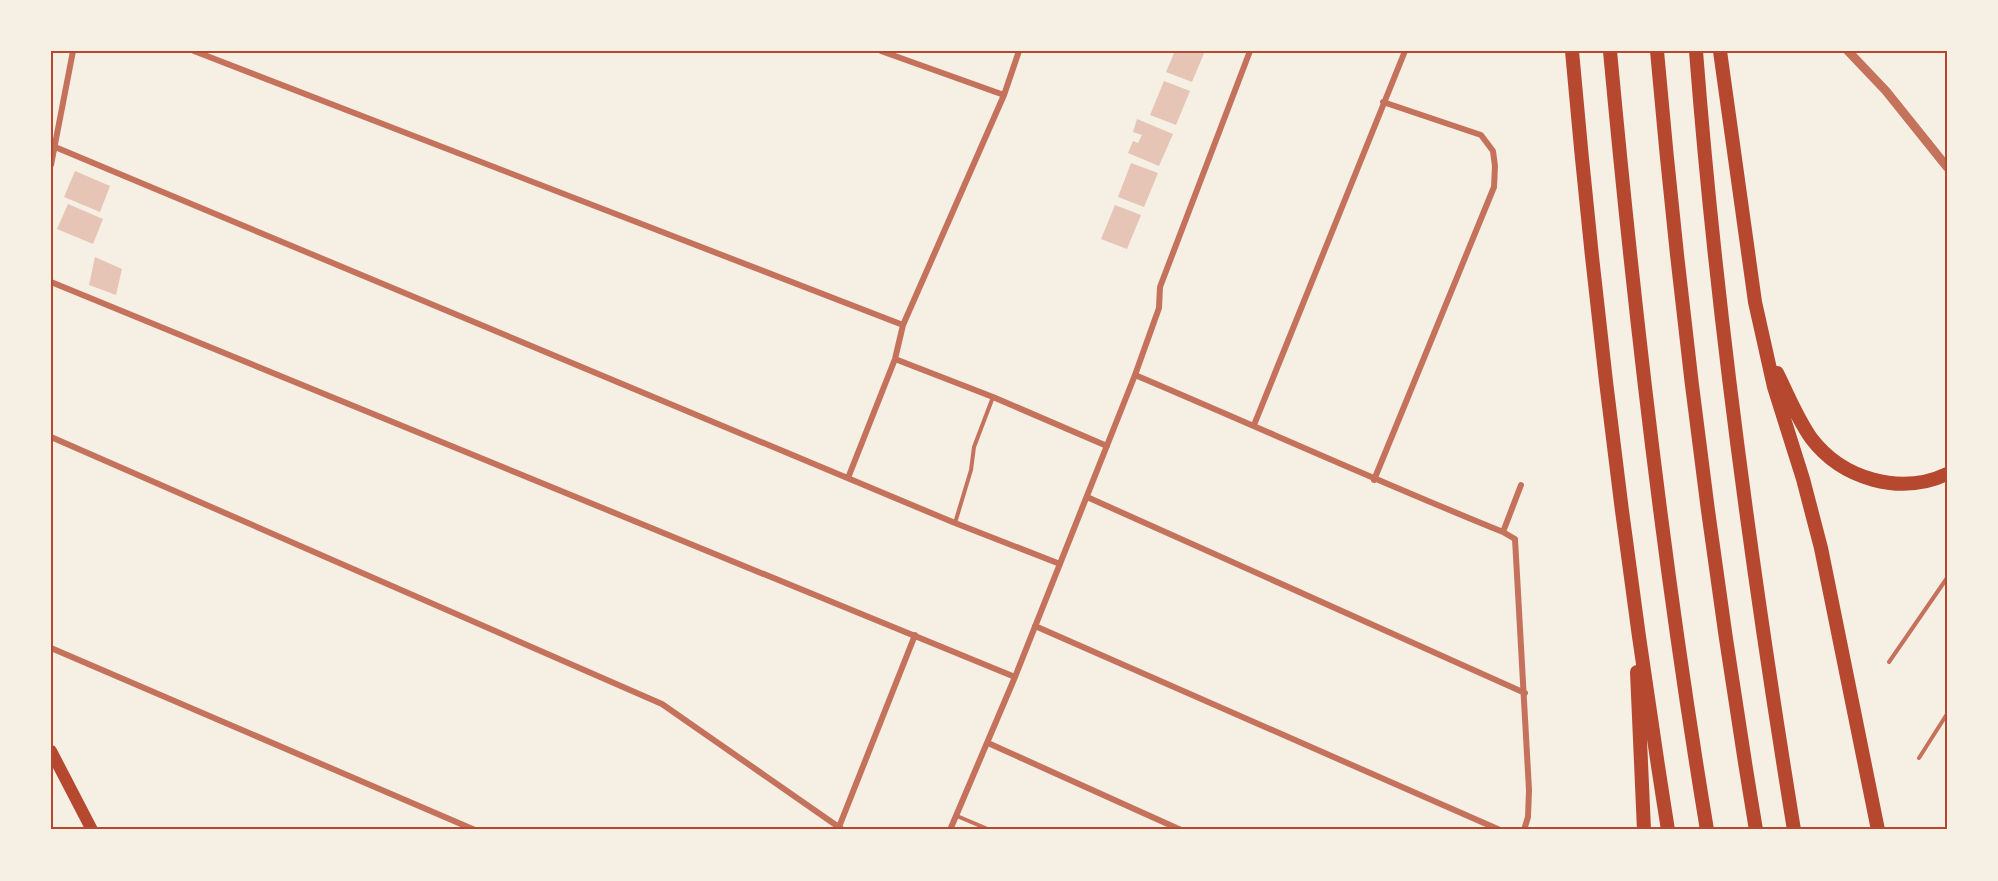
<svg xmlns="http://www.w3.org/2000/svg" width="1998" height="881" viewBox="0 0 1998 881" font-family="Karla,sans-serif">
<rect width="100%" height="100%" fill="#f6efe4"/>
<path fill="#e6c5b7" d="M1175 51H1205L1192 82 1166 72Z
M1164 81 1190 91 1176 125 1150 115Z
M1137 119 1173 134 1159 166 1128 153 1133 141 1138 143 1142 135 1133 132Z
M1131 163 1158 173 1144 207 1118 197Z
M75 171 110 186 100 212 64 197Z
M68 204 103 219 93 244 57 229Z
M1115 205 1141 215 1127 249 1101 239Z
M95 257 122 269 116 295 89 285Z"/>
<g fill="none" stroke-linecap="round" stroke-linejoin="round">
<path stroke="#c5725c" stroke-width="4" d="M955 523 971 470 974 447 993 397
M1889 662 1947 578
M1919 758 1947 714
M957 816 990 830"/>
<path stroke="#c5725c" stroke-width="6" d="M194 51 903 325
M881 51 1004 95
M55 147 955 523 1060 564
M51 165 73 51
M51 282 1015 677
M895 359 993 397 1107 446
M1135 375C1258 427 1379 482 1503 532L1515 539 1529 790 1528 817 1524 830
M1254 425 1405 51
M51 437 662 704 843 830
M848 478 895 359 903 325 1004 95 1019 51
M1374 480 1494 187 1495 166 1493 151 1481 135 1383 102
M1087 497 1525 693
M1503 532 1521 485
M1035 626 1500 830
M51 648 475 830
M988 743 1181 830
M839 827 915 635
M950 830 1015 677 1135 375 1159 308 1160 287 1250 51"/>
<path stroke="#c5725c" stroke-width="9" d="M1848 51 1886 91 1947 167"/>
<path stroke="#b5482f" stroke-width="12" d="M51 751 92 830"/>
<path stroke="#b5482f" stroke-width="14" d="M1572 51C1595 312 1627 572 1668 830
M1610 51C1634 311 1664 572 1707 830
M1657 51C1680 312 1713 572 1756 830
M1696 51C1716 312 1752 572 1794 830
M1720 51 1755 302 1774 387 1803 479 1821 548 1878 830
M1777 373C1788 395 1797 418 1811 438 1842 479 1900 496 1947 474
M1637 672 1644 830"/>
</g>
<rect width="1998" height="881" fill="none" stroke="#f6efe4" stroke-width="105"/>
<rect x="52" y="52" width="1894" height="776" fill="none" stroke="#b5482f" stroke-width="2"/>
</svg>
